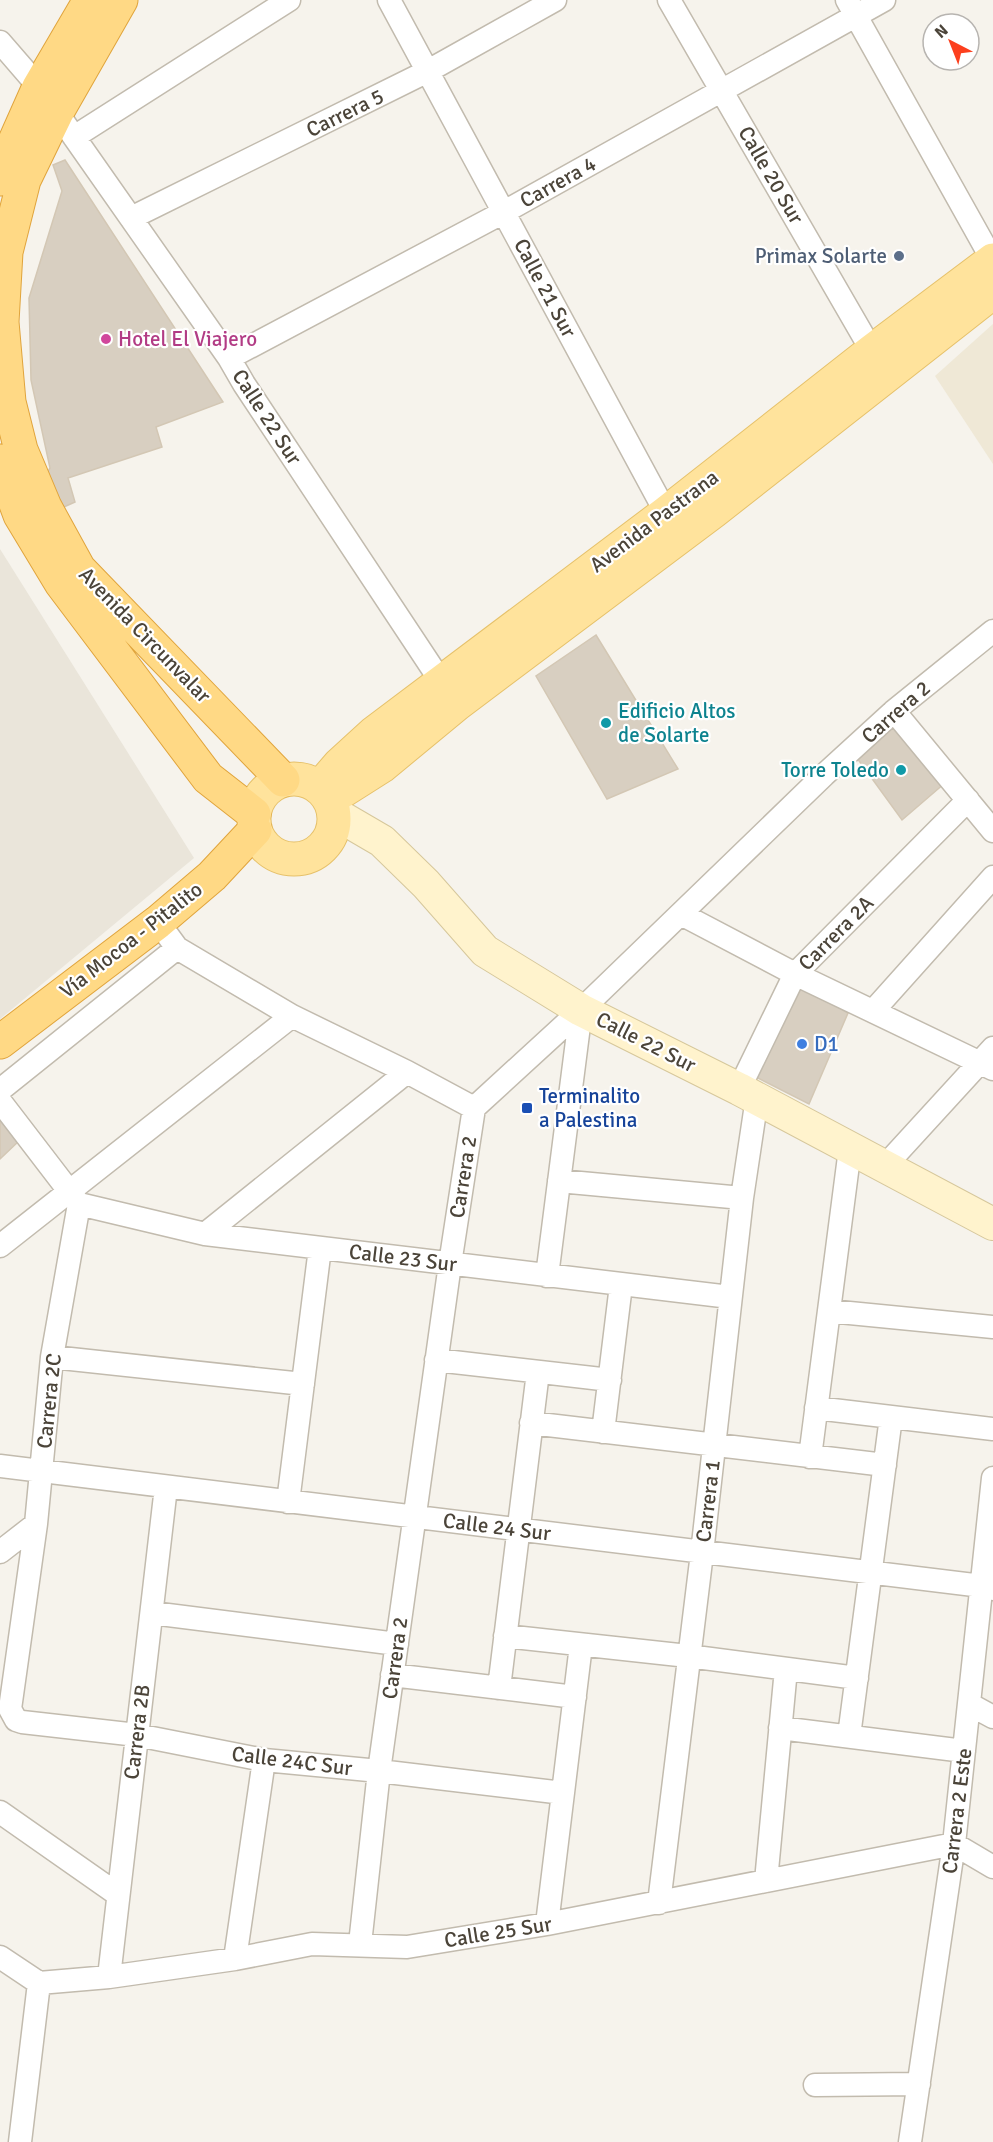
<svg xmlns="http://www.w3.org/2000/svg" width="993" height="2142" viewBox="0 0 993 2142" font-family="Signika,sans-serif">
<rect width="100%" height="100%" fill="#f6f3ec"/>
<path fill="#eae5da" d="M0 549 194 858 0 1019Z"/>
<path fill="#efe8d6" d="M993 324V464L935 376Z"/>
<path fill="#d8cfc1" stroke="#d3c7b4" stroke-width="1.5" d="M65 160 223 402 156 427 162 447 68 478 75 502 55 511 43 480 50 468 31 380 29 298 62 191 53 165Z
M596 635 678 769 607 799 536 676Z
M897 724 945 783 902 820 857 758Z
M801 986 848 1013 809 1104 752 1075Z
M0 1113 19 1141 0 1159Z"/>
<g fill="none" stroke-linecap="round" stroke-linejoin="round">
<g stroke="#c2bbae" stroke-width="25">
<path id="minor" d="M389 0 672 524
M669 0 872 351 880 361
M847 0 993 261
M0 42 39 87 229 358 244 384 450 695
M74 137 289 0
M131 218 428 71 555 0
M229 358 504 212 884 0
M894 711 993 831
M681 914 795 974 993 1069
M158 922 177 948 292 1016 407 1072 474 1108
M873 1011 993 877
M739 1089 795 974 968 800
M0 1090 177 948
M0 1101 79 1204 52 1357 36 1524 10 1709 16 1720 22 1722 137 1735 264 1760 379 1771 563 1793
M884 1167 993 1048
M559 1181 742 1198
M79 1204 205 1234 730 1297
M205 1234 407 1072
M0 1246 292 1016
M547 1276 581 1010
M829 1311 993 1327
M52 1357 303 1384
M436 1360 610 1380
M816 1408 993 1429
M531 1423 885 1465
M603 1432 621 1285
M810 1457 850 1149
M0 1466 982 1586 993 1589
M288 1502 320 1248
M0 1552 36 1524
M152 1613 397 1644
M505 1636 688 1656 857 1678
M392 1675 575 1697
M499 1688 538 1372
M969 1704 993 1717
M780 1728 964 1751
M849 1736 891 1417
M0 1812 117 1894
M766 1881 786 1669
M659 1903 702 1553 742 1198 757 1098
M547 1924 581 1645
M360 1944 379 1771 450 1264 474 1108 581 1010 824 775 894 711 993 631
M0 1957 39 1983 109 1977 235 1959 312 1944 407 1947 547 1924 954 1844 993 1867
M235 1959 264 1760
M109 1977 166 1487
M815 2085 919 2084
M20 2142 39 1983
M910 2142 954 1844 993 1478"/>
</g>
<g stroke="#d6c79b" stroke-width="34">
<path id="secondary" d="M334 813 382 841 426 884 485 951 581 1010 739 1089 993 1224"/>
</g>
<g stroke="#e6c16a" stroke-width="35">
<path id="primary" d="M254 819a40 40 0 1 1 80 0a40 40 0 1 1-80 0Z
M320 787 339 765 374 733 666 513 872 351 993 260
M330 799 382 766 457 704 714 511 993 292"/>
</g>
<g stroke="#e0a43c" stroke-width="35">
<path id="trunk" d="M121 0 57 112 24 180 6 252 2 322 9 402 21 450 45 507 79 569 283 780
M0 179 2 170 39 87 90 0
M0 461 20 515 61 583 208 778 254 814
M0 1042 158 922 212 876 255 830"/>
</g>
<use href="#minor" stroke="#fff" stroke-width="22"/>
<use href="#secondary" stroke="#fff3cd" stroke-width="32"/>
<use href="#primary" stroke="#ffe39c" stroke-width="33"/>
<use href="#trunk" stroke="#ffd985" stroke-width="33"/>
</g>
<circle fill="#5c6f8a" stroke="#fff" stroke-width="2" cx="899" cy="256" r="6"/>
<circle fill="#d1479c" stroke="#fff" stroke-width="2" cx="106" cy="339" r="6"/>
<g fill="#0f9aa8" stroke="#fff" stroke-width="2">
<circle cx="606" cy="723" r="6"/>
<circle cx="901" cy="770" r="6"/>
</g>
<circle fill="#3f7fe0" stroke="#fff" stroke-width="2" cx="802" cy="1044" r="6"/>
<rect fill="#1a4fb4" stroke="#fff" stroke-width="2" x="521" y="1102" width="12" height="12" rx="3"/>
<g text-anchor="middle" dominant-baseline="central" stroke-width="4.5" stroke-linejoin="round" paint-order="stroke">
<g font-size="21" fill="#4b4439" stroke="#fff">
<text transform="translate(345 113) rotate(-26)">Carrera 5</text>
<text transform="translate(771 175) rotate(60)">Calle 20 Sur</text>
<text transform="translate(558 182) rotate(-29)">Carrera 4</text>
<text transform="translate(545 288) rotate(62)">Calle 21 Sur</text>
<text transform="translate(267 417) rotate(57)">Calle 22 Sur</text>
<text transform="translate(654 521) rotate(-37)">Avenida Pastrana</text>
<text transform="translate(145 635) rotate(46)">Avenida Circunvalar</text>
<text transform="translate(896 712) rotate(-41)">Carrera 2</text>
<text transform="translate(836 933) rotate(-45)">Carrera 2A</text>
<text transform="translate(131 940) rotate(-38)">Vía Mocoa - Pitalito</text>
<text transform="translate(646 1042) rotate(27)">Calle 22 Sur</text>
<text transform="translate(463 1177) rotate(-81)">Carrera 2</text>
<text transform="translate(403 1258) rotate(7)">Calle 23 Sur</text>
<text transform="translate(49 1401) rotate(-84)">Carrera 2C</text>
<text transform="translate(708 1501) rotate(-83)">Carrera 1</text>
<text transform="translate(497 1527) rotate(7)">Calle 24 Sur</text>
<text transform="translate(395 1658) rotate(-82)">Carrera 2</text>
<text transform="translate(137 1732) rotate(-83)">Carrera 2B</text>
<text transform="translate(292 1761) rotate(7)">Calle 24C Sur</text>
<text transform="translate(957 1811) rotate(-83)">Carrera 2 Este</text>
<text transform="translate(498 1932) rotate(-9)">Calle 25 Sur</text>
</g>
<g font-size="21" fill="#4e5e75" stroke="#fff" text-anchor="end">
<text x="887" y="256">Primax Solarte</text>
</g>
<g font-size="21" fill="#b23c85" stroke="#fff" text-anchor="start">
<text x="118" y="339">Hotel El Viajero</text>
</g>
<g font-size="21" fill="#0d838f" stroke="#fff" text-anchor="start">
<text x="618" y="711">Edificio Altos<tspan x="618" dy="24">de Solarte</tspan></text>
<text x="889" y="770" text-anchor="end">Torre Toledo</text>
</g>
<g font-size="21" fill="#366cbe" stroke="#fff" text-anchor="start">
<text x="814" y="1044">D1</text>
</g>
<g font-size="21" fill="#164399" stroke="#fff" text-anchor="start">
<text x="539" y="1096">Terminalito<tspan x="539" dy="24">a Palestina</tspan></text>
</g>
</g>
<g transform="translate(951 42) rotate(318)"><circle r="28" fill="#ffffff" stroke="#b7b4b0" stroke-width="1.5"/>
<path d="M0-4.5L10 22L0 15L-10 22Z" fill="#fc3f1d"/>
<text y="-9" font-size="16" font-weight="bold" text-anchor="middle" fill="#4b4439">N</text>
</g>
</svg>
